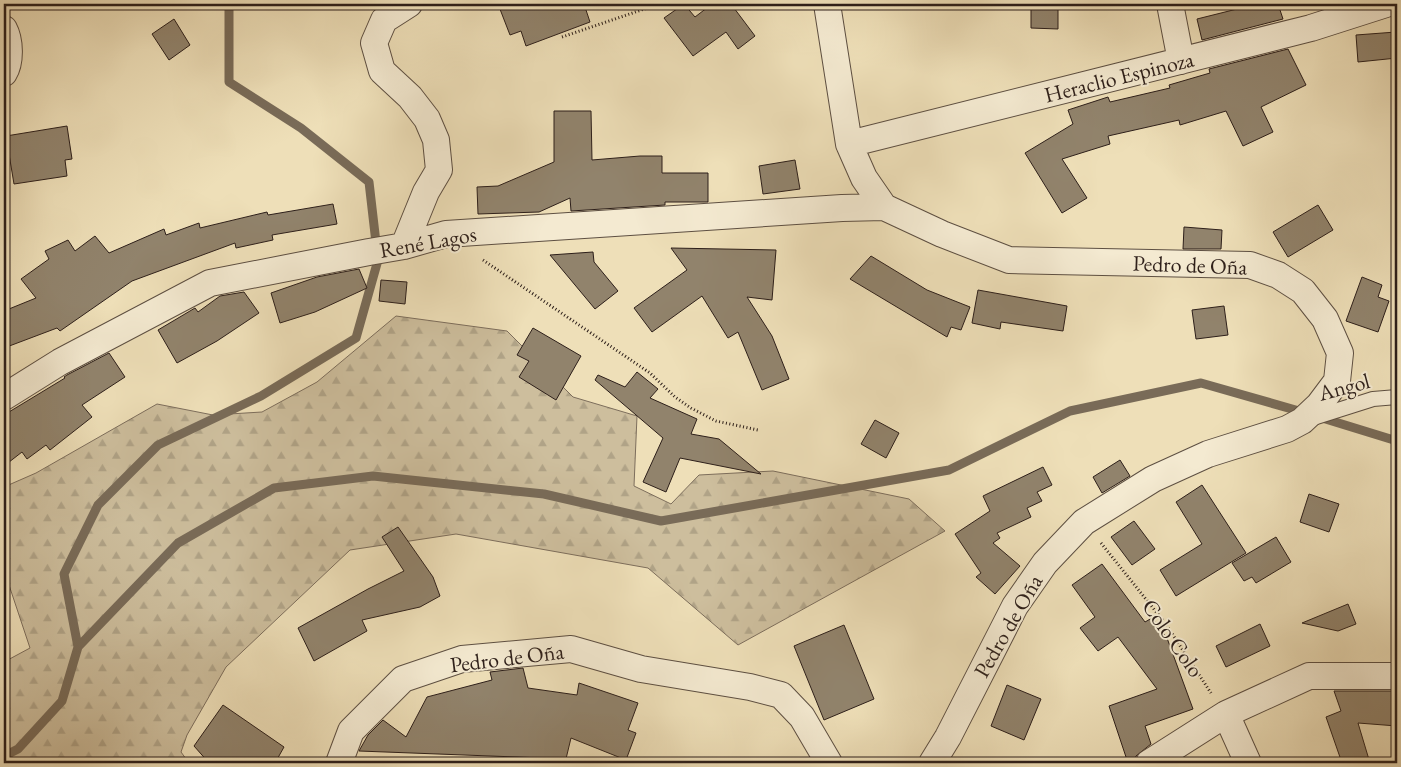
<svg xmlns="http://www.w3.org/2000/svg" width="1401" height="767" viewBox="0 0 1401 767" font-family="'EB Garamond',serif">
<defs>
<pattern id="forest-firs" width="22" height="20" patternUnits="userSpaceOnUse" patternTransform="scale(1.25)"><rect width="22" height="20" fill="#cdbe9d"/><path d="M5 1l3.5 6h-7zM16 11l3.5 6h-7z" fill="#b0a387"/></pattern>
</defs>
<rect width="100%" height="100%" fill="#eedfb8"/>
<filter id="stains"><feTurbulence type="fractalNoise" baseFrequency=".004" numOctaves="4"/><feColorMatrix values="0 0 0 0 .2 0 0 0 0 .09 0 0 0 0 .02 0 0 0 .5 -.17"/></filter>
<radialGradient id="worn" r=".72"><stop offset=".6" stop-color="#630" stop-opacity="0"/><stop offset="1" stop-color="#630" stop-opacity=".3"/></radialGradient>
<path fill="url(#forest-firs)" stroke="#7d6e5c" d="M396 316 507 331 573 397 637 416 634 486 671 504 699 475 773 471 909 499 945 531 738 645 648 568 456 534 350 550 226 667 187 735 181 752 189 763H4V662L30 648 4 570V487L36 473 157 404 213 415 262 412 317 382Z"/>
<g fill="none" stroke-linecap="round" stroke-linejoin="round">
<path stroke="#796b58" stroke-width="9" d="M1319 417 1397 441
M78 647 178 543 274 488 373 476 544 494 661 521 949 470 1070 411 1201 383 1306 413
M4 756 18 749 62 701 78 647 64 574 98 505 158 445 261 396 356 338 378 260 369 182 301 128 229 82V4"/>
</g>
<path fill="#91836c" stroke="#2d1f1a" d="M498 4H584L590 22 526 46 521 31 510 35Z
M684 4 695 17 712 4H731L755 36 738 49 726 32 693 56 664 18Z
M1031 4H1058V29L1031 28Z
M1257 4H1278L1283 19 1202 40 1197 19Z
M174 19 190 45 169 60 152 34Z
M1396 32 1397 58 1358 62 1356 35Z
M1288 49 1306 85 1261 107 1273 132 1243 146 1226 111 1180 125 1179 120 1108 136 1110 144 1062 159 1087 198 1062 213 1025 153 1073 124 1068 110 1108 97 1110 102 1170 88 1169 85 1210 73 1209 69Z
M554 111H591L592 160 640 156H662V173H708V202H665V205L571 211 570 198 539 212 478 214 477 187 498 186 554 162Z
M67 126 72 159 65 160 67 176 14 184 6 136Z
M795 160 800 189 763 194 759 166Z
M333 204 337 224 272 235 273 240 236 248 235 243 132 281 60 331 57 328 4 348V311L36 298 21 279 49 259 45 251 68 240 75 251 95 236 109 253 164 229 166 235 199 223 200 228 267 212 268 215Z
M1318 205 1333 230 1288 257 1273 232Z
M1184 227 1222 230 1221 249H1183Z
M671 248 776 250 772 300 747 297 772 336 789 379 762 390 738 332 728 338 702 296 652 332 634 308 687 270Z
M593 252 594 262 618 291 595 309 550 255Z
M871 256 927 290 970 307 961 330 951 327 947 337 850 279Z
M359 269 367 288 315 312 280 323 271 293 317 277Z
M1362 277 1382 285 1378 297 1389 301 1378 332 1346 321Z
M381 280 407 282 405 304 379 301Z
M978 290 1067 306 1063 331 1001 322 1000 329 972 323Z
M244 292 259 313 217 341 177 363 158 330 195 308 198 312 220 296Z
M1224 306 1228 335 1196 339 1192 310Z
M533 328 581 356 556 400 519 377 529 361 517 355Z
M109 353 125 377 82 405 92 417 50 450 46 445 27 459 22 452 4 466V415L65 378 64 377 67 375Z
M637 372 658 389 650 398 697 419 691 434 719 439 761 474 680 458 666 492 643 482 663 438 595 380 598 375 625 387Z
M875 420 899 433 886 458 861 444Z
M1120 460 1130 476 1102 493 1093 477Z
M1043 467 1052 485 1037 492 1042 501 1027 508 1031 517 997 533 1000 538 993 543 1020 566 995 594 976 577 981 573 955 534 990 511 983 496Z
M1202 485 1246 553 1176 596 1160 570 1202 544 1176 502Z
M1309 494 1339 504 1329 532 1300 522Z
M1134 521 1155 549 1132 565 1111 537Z
M398 527 433 577 440 596 420 607 362 620 367 631 314 661 298 628 368 589 404 571 382 537Z
M1276 537 1291 562 1256 583 1252 577 1244 581 1232 563Z
M1102 564 1145 622 1152 618 1167 638 1193 709 1145 726 1151 744 1136 756 1134 763H1128L1109 706 1157 689 1118 637 1098 651 1080 628 1095 617 1072 585Z
M1348 604 1356 624 1338 631 1302 623Z
M1260 624 1270 646 1226 667 1216 646Z
M844 625 874 699 824 720 794 646Z
M523 668 528 688 577 695 579 683 638 703 628 730 636 733 626 760 571 738 565 763 543 758 359 751 368 735 383 720 406 737 427 697 492 680 490 672Z
M1007 685 1041 699 1024 740 991 726Z
M1334 691H1397V726L1358 723 1370 763H1342L1326 717 1341 711Z
M223 705 284 747 275 763H209L194 746Z"/>
<g fill="none" stroke-linecap="round" stroke-linejoin="round">
<g stroke="#5d4f42" stroke-width="16">
<path id="lane" d="M1313 418 1373 399 1397 397"/>
</g>
<g stroke="#5d4f42" stroke-width="28">
<path id="street" d="M827 4 849 144 864 178 884 207 942 234 1009 260 1250 265 1278 275 1303 291 1325 319 1340 353 1337 381 1319 405 1302 421 1287 429 1208 454 1153 479 1084 522 1045 563 1015 606 948 737 932 763
M1170 4 1181 61
M4 29C10 40 11 62 4 73
M849 144 1311 28 1386 4
M404 246 426 192 439 170 436 140 427 119 410 97 382 71 374 43 384 20 409 4
M4 397 60 362 210 283 369 252 404 246 446 234 842 208 884 207
M1226 714 1248 763
M339 763 351 731 403 679 462 659 571 649 641 669 750 687 781 695 802 717 829 763
M1149 763 1226 714 1309 676H1397"/>
</g>
<path stroke="#2d1f1a" stroke-width="3" stroke-dasharray="1 2.5" stroke-linecap="butt" d="M562 37 659 4
M483 260 650 373 675 397 691 408 716 421 758 430
M1101 543 1165 623 1211 693"/>
<use href="#lane" stroke="#f4ead1" stroke-width="14"/>
<use href="#street" stroke="#f4ead1" stroke-width="26"/>
</g>
<g text-anchor="middle" dominant-baseline="central" stroke-width="4" stroke-linejoin="round" paint-order="stroke">
<g font-size="22" fill="#2d1f1a" stroke="#f4ead1">
<text transform="translate(1119 77) rotate(-14)">Heraclio Espinoza</text>
<text transform="translate(428 242) rotate(-10)">René Lagos</text>
<text transform="translate(1190 265) rotate(2)">Pedro de Oña</text>
<text transform="translate(1344 387) rotate(-15)">Angol</text>
<text transform="translate(1008 626) rotate(-60)">Pedro de Oña</text>
<text transform="translate(1173 638) rotate(55)">Colo Colo</text>
<text transform="translate(507 658) rotate(-7)">Pedro de Oña</text>
</g>
</g>
<rect width="1401" height="767" fill="none" stroke="#eedfb8" stroke-width="20"/>
<rect x="5" y="5" width="1391" height="757" fill="none" stroke="#2d1f1a" stroke-width="2.5"/>
<rect x="10" y="10" width="1381" height="747" fill="none" stroke="#2d1f1a"/>
<rect width="100%" height="100%" filter="url(#stains)"/>
<rect width="100%" height="100%" fill="url(#worn)"/>
</svg>
